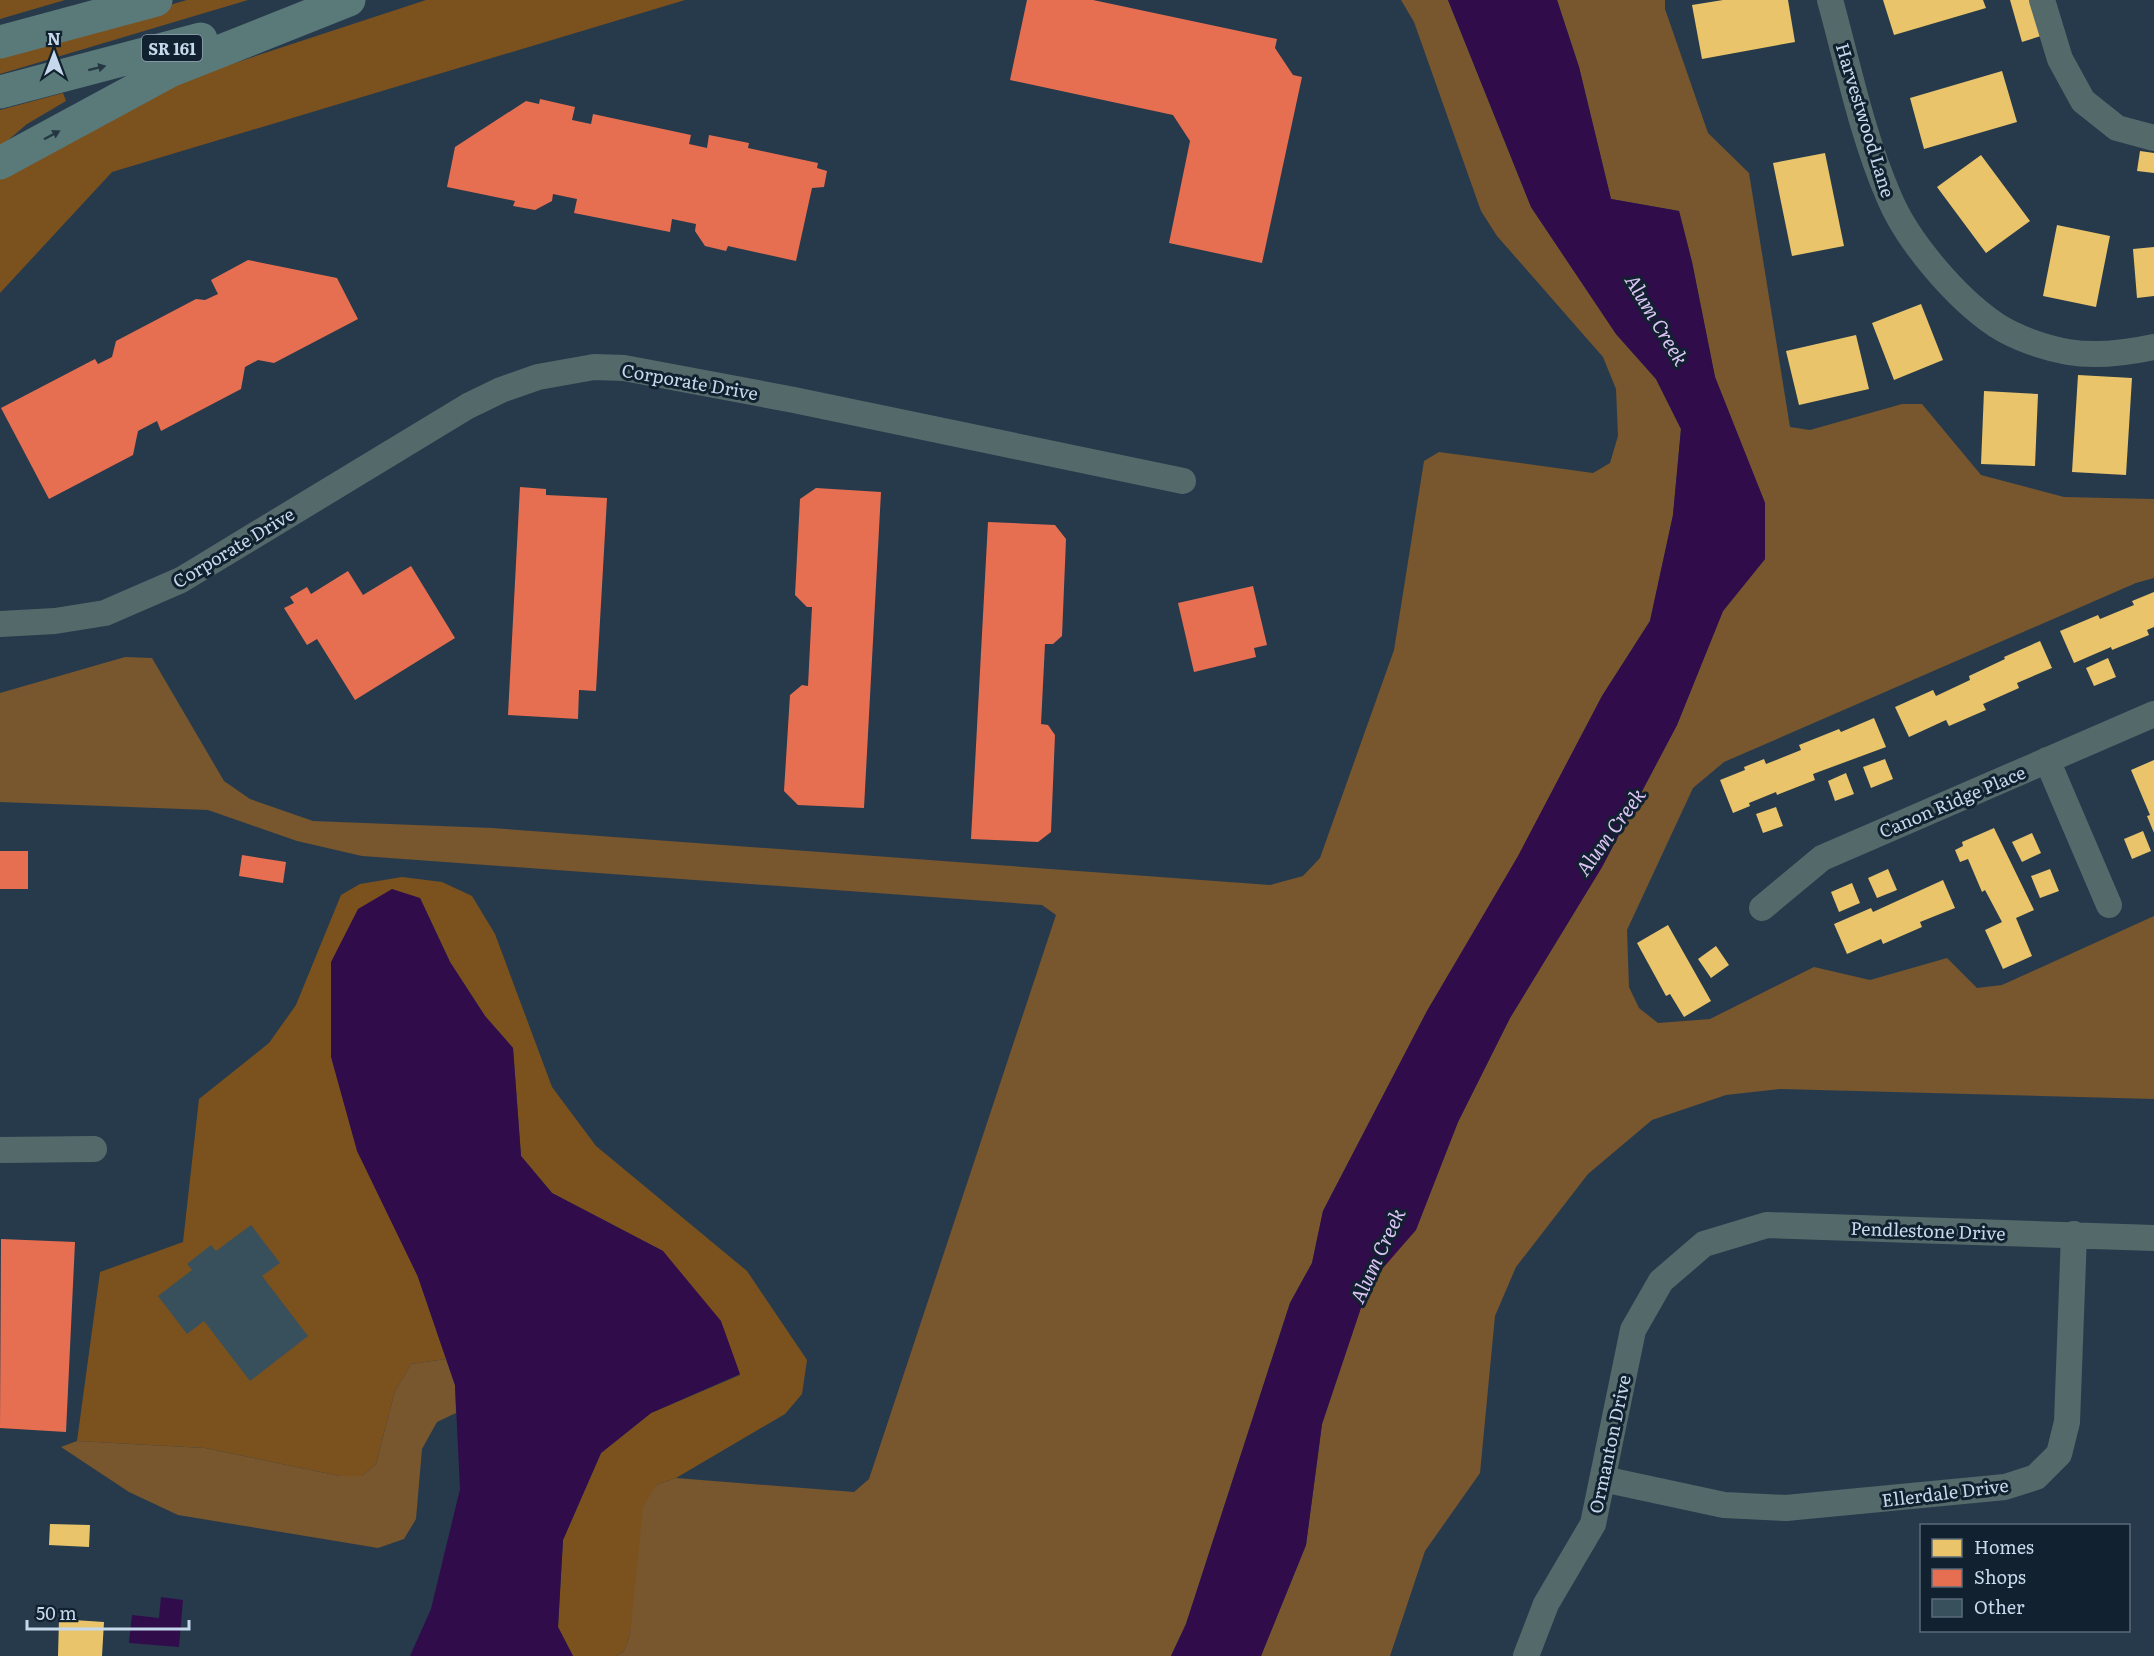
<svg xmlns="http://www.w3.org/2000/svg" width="2154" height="1656" viewBox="0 0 2154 1656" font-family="Literata,serif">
<rect width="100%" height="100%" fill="#273a4b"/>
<path fill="#7b521e" d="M0 0H65L0 19Z
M187 0H248L0 74V54Z
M426 0H685L112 172 0 293V178L186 79Z
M63 93 66 101 27 124 0 147V110Z
M402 877 442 882 472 896 495 934 552 1087 596 1146 747 1271 807 1360 802 1394 785 1414 676 1478 656 1485 630 1635 624 1651 616 1656H573L558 1627 563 1540 601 1453 651 1413 740 1375 663 1251 552 1193 521 1156 513 1048 485 1016 450 962 420 898 418 1277 446 1359 411 1364 395 1391 376 1464 362 1476H340L205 1448 77 1441 100 1272 183 1242 199 1099 269 1043 296 1005 341 895 360 884Z"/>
<path fill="#78562e" d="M1401 0H1448L1531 207 1616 334 1656 379 1681 429 1673 515 1650 621 1602 696 1518 857 1427 1011 1323 1211 1312 1263 1290 1303 1186 1624 1171 1656H616L624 1651 630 1635 643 1507 656 1485 676 1478 854 1492 869 1479 1056 915 1042 905 362 856 297 841 208 810 0 802V693L125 657 152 658 224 781 250 799 313 821 492 828 1270 885 1303 876 1320 858 1394 650 1424 461 1439 452 1593 473 1610 463 1618 436 1616 389 1603 357 1497 236 1481 211 1414 22Z
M1557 0H1665V9L1708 133 1749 173 1790 427 1810 430 1902 404H1922L1981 475 2064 497 2154 499V578L2136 583 1724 762 1693 788 1627 930 1629 987 1639 1008 1658 1023 1710 1019 1814 967 1870 980 1947 958 1977 988 2002 985 2154 916V1099L1781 1089 1726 1095 1652 1120 1588 1174 1516 1267 1495 1316 1480 1473 1425 1551 1390 1656H1261L1306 1545 1322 1424 1369 1283 1416 1229 1458 1122 1510 1018 1602 867 1677 725 1723 611 1765 559V503L1715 377 1692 262 1679 211 1611 199 1579 67Z
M446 1359 455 1385 456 1413 437 1422 422 1449 416 1519 404 1539 378 1548 178 1515 129 1492 61 1447 77 1441 205 1448 340 1476H362L376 1464 395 1391 411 1364Z"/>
<path fill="#300c4b" d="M1448 0H1557L1579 67 1611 199 1679 211 1692 262 1715 377 1765 503V559L1723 611 1677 725 1602 867 1510 1018 1458 1122 1416 1230 1369 1284 1322 1424 1306 1545 1261 1656H1171L1186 1624 1290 1303 1312 1263 1323 1211 1427 1011 1518 856 1602 696 1650 621 1673 515 1681 429 1656 379 1616 334 1531 207Z
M392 889 420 898 450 962 485 1016 513 1048 521 1156 552 1193 663 1251 721 1321 740 1374 651 1413 601 1453 563 1540 558 1627 573 1656H410L431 1609 460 1489 455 1385 418 1277 357 1151 331 1057V962L358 909Z
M161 1597 183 1600 179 1647 129 1643 132 1615 159 1618Z"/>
<path fill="#e9c46a" d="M1723 0H1788L1795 42 1702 59 1692 5Z
M1883 0H1983L1986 8 1894 35Z
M2010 0H2030L2041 36 2022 42Z
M2002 71 2017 122 1924 149 1910 98Z
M2140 151 2154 153V173L2137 171Z
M1825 153 1844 246 1792 256 1773 163Z
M1981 155 2030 221 1986 253 1937 187Z
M2057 225 2110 236 2096 307 2043 296Z
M2154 247V296L2137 298 2133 249Z
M1921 304 1943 360 1894 380 1872 323Z
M1856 335 1869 389 1799 405 1786 351Z
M2078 375 2132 378 2126 475 2072 472Z
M1984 391 2038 394 2035 466 1981 464Z
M2154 592V627L2147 630 2149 635 2112 650 2111 647 2074 663 2060 631 2098 615 2100 619 2134 605 2132 601Z
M2040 641 2052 668 2017 683 2019 688 1983 704 1986 710 1949 726 1946 720 1909 737 1895 707 1933 690 1936 696 1970 680 1969 676 2005 659 2004 657Z
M2108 658 2116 677 2094 686 2086 668Z
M1874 718 1886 747 1813 774 1815 780 1777 795 1776 792 1749 803 1750 806 1733 813 1720 780 1745 770 1744 767 1764 759 1766 764 1801 750 1799 745 1839 729 1841 732Z
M1885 759 1893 779 1871 788 1863 767Z
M2154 760V833L2147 816 2150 815 2131 770Z
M1846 773 1854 794 1835 801 1828 781Z
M1776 807 1783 826 1763 833 1756 814Z
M1994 828 2034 910 2016 918 2032 956 2003 969 1985 930 2002 922 1985 890 1982 892 1968 859 1960 862 1955 850 1963 846 1962 842Z
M2143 831 2151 851 2132 859 2124 839Z
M2032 833 2041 853 2022 862 2012 842Z
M1888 869 1897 890 1877 898 1868 878Z
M2050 869 2059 891 2040 898 2031 876Z
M1943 880 1955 908 1920 922 1922 927 1883 944 1881 939 1847 954 1834 924 1871 908 1873 912Z
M1852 883 1860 903 1839 912 1831 892Z
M1668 925 1711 1001 1684 1017 1670 994 1666 996 1637 943Z
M1716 946 1729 965 1711 978 1698 959Z
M50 1524 90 1525 89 1547 49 1545Z
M59 1619 104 1622 102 1656H58Z"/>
<path fill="#e76f51" d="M1027 0H1093L1277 39 1275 48 1293 75 1302 77 1262 263 1169 243 1190 141 1173 115 1010 80Z
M540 99 575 107 572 120 591 124 593 114 691 135 689 144 707 148 709 135 749 143 748 148 818 163 817 168 827 171 824 187 812 188 796 261 728 246 726 251 705 246 695 231 696 224 672 219 670 232 574 213 577 199 553 194 552 201 535 210 513 206 515 201 447 187 455 147 526 101 539 104Z
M248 260 337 278 358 319 274 363 258 360 245 367 241 389 161 431 157 421 138 431 133 455 49 499 1 408 95 359 98 364 112 357 116 341 196 299 205 300 218 294 211 280Z
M520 487 546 489V495L607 498 596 691 579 690 578 719 508 715Z
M816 488 881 492 864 808 798 805 784 791 790 695 802 685 808 686 812 607H807L795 595 800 499Z
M988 522 1055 525 1066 539 1062 636 1053 644H1045L1041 724 1048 725 1055 735 1051 832 1038 842 971 839Z
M411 566 455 638 355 700 317 639 307 645 284 608 294 603 290 597 307 587 311 594 348 571 363 595Z
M1253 586 1267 645 1254 648 1256 657 1194 672 1178 603Z
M0 851H28V889H0Z
M242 855 286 862 283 883 239 876Z
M1 1239 75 1242 66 1432 0 1428Z"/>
<path fill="#384f5c" d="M251 1225 280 1263 262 1276 308 1336 250 1381 204 1321 187 1334 158 1296 192 1270 187 1264 211 1245 216 1251Z"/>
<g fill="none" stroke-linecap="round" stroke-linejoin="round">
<path stroke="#546a6a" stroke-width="26" d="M1830 0C1848 65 1862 135 1889 197 1907 241 1956 298 1996 325 2016 338 2045 348 2068 352 2097 357 2126 353 2154 347
M2042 0 2060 59 2083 101 2117 128 2154 138
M0 624 55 621 105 613 181 580 468 406 501 390 538 377 594 367 624 368 794 400 1183 481
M2047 760 2109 905
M1762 908 1822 858 2154 714
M0 1150 94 1149
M1603 1479 1724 1505 1786 1508 2005 1487 2036 1477 2059 1454 2067 1422 2074 1234
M1526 1656 1546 1604 1593 1524 1633 1330 1661 1281 1704 1244 1767 1225 2154 1238"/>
<path stroke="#5a7a7a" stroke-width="33" d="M0 42 156 0
M0 92 201 39
M0 163 170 71 349 0"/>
</g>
<defs><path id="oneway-solid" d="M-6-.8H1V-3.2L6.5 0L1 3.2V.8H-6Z" transform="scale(1.5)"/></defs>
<g fill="#243742">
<use href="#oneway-solid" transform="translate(97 68) rotate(-14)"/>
<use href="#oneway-solid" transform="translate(52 135) rotate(-28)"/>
</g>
<g text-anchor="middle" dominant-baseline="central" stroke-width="6" stroke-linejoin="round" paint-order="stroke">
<rect fill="#12212f" stroke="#90a2b3" stroke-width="1.5" x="142" y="35" width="60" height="26" rx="4.5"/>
<g font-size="16" font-weight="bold" fill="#c6d9ec">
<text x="172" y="48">SR 161</text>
</g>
<g font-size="18" fill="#c6d9ec" stroke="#12212f">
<text transform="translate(1866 120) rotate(73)">Harvestwood Lane</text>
<text transform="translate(690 381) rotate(10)">Corporate Drive</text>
<text transform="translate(233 547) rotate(-31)">Corporate Drive</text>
<text transform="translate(1952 801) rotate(-23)">Canon Ridge Place</text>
<text transform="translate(1928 1230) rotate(2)">Pendlestone Drive</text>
<text transform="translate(1609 1444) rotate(-78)">Ormanton Drive</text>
<text transform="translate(1945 1492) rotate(-7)">Ellerdale Drive</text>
</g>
<g font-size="20" font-style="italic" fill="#dcc5f4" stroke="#12212f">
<text transform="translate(1658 319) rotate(59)">Alum Creek</text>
<text transform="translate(1609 831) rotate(-54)">Alum Creek</text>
<text transform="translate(1376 1255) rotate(-65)">Alum Creek</text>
</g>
</g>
<rect x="1920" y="1524" width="210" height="108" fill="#12212f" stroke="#5a6b7b" stroke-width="1.5"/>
<rect x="1932" y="1539" width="30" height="18" fill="#e9c46a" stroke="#5a6b7b" stroke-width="1.5"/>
<text x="1974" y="1554" font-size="18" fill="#c6d9ec">Homes</text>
<rect x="1932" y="1569" width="30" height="18" fill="#e76f51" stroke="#5a6b7b" stroke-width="1.5"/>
<text x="1974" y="1584" font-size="18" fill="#c6d9ec">Shops</text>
<rect x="1932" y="1599" width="30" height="18" fill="#384f5c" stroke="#5a6b7b" stroke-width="1.5"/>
<text x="1974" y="1614" font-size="18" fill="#c6d9ec">Other</text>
<g transform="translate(54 54)" stroke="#12212f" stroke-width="4.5" paint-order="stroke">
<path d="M0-4.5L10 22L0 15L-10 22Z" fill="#c6d9ec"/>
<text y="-9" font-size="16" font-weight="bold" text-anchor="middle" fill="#c6d9ec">N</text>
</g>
<path d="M27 1620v9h162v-9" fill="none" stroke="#c6d9ec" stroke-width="3"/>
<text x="36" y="1620" font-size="18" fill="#c6d9ec" stroke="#12212f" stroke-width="4.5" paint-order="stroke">50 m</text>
</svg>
